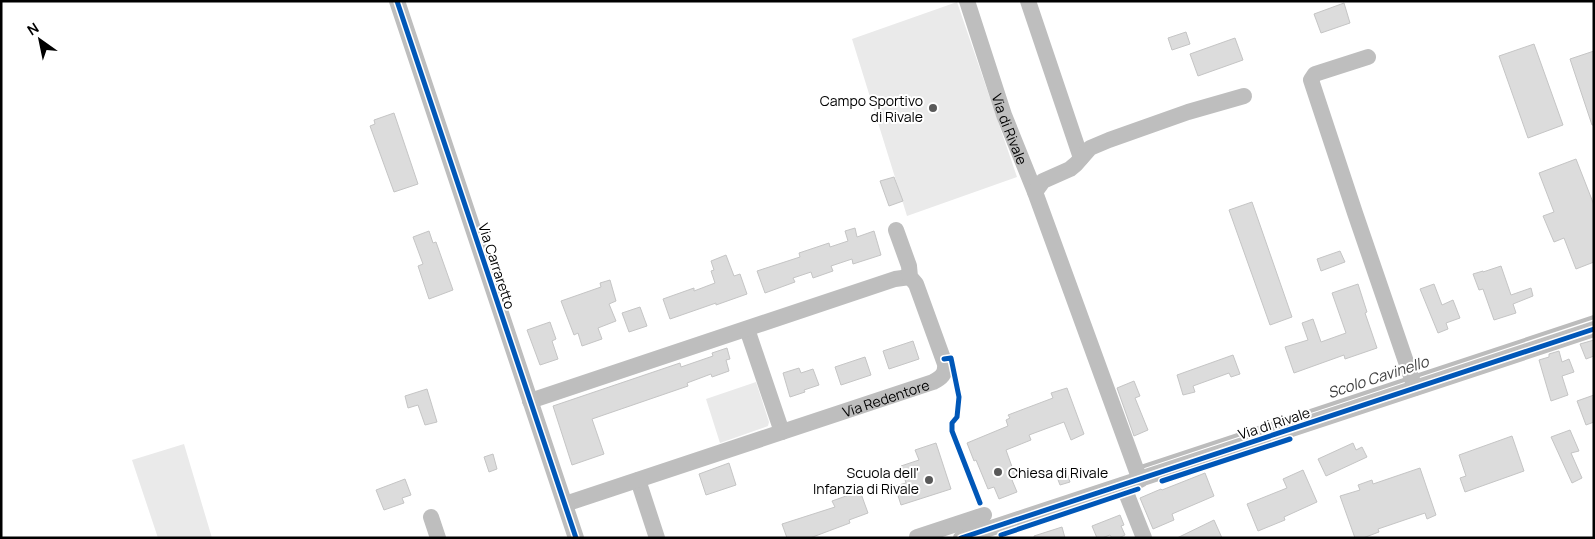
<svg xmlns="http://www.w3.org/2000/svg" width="1595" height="539" viewBox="0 0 1595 539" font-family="Manrope,sans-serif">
<rect width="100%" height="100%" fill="#fff"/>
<path fill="#eaeaea" d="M957 2 1017 177 907 216 852 39Z
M756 382 769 422 768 426 720 443 706 399Z
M184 444 212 538H158L132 460Z"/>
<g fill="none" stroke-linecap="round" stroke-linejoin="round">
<path stroke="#bcbcbc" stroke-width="4" d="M1416 376 1594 317
M1141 467 1407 379"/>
</g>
<path fill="#dcdcdc" stroke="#c5c5c5" d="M1344 3 1350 23 1321 33 1314 14Z
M1186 32 1190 44 1172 50 1168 38Z
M1235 38 1243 60 1198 76 1190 54Z
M1534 44 1563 125 1528 138 1499 56Z
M1594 51V125H1592L1570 59Z
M394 113 418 184 394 192 370 126 375 124 374 120Z
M1576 159 1594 205V262L1576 269 1564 238 1554 242 1543 216 1554 212 1539 173Z
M894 177 903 201 889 206 880 181Z
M1252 202 1292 317 1270 325 1229 210Z
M855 228 857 237 874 231 881 255 853 264 852 259 831 266 833 271 813 278 811 272 793 278 795 282 765 293 757 271 800 257 799 253 829 243 830 247 848 241 845 231Z
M429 231 433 243 436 242 453 290 429 299 418 266 423 264 413 237Z
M1340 251 1345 262 1321 271 1317 259Z
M726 255 734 276 740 274 747 294 716 305V303L670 319 663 299 694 288V291L715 283 711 271 714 270 711 261Z
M1501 266 1511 295 1531 288 1533 296 1513 304 1516 313 1494 320 1483 289 1479 290 1473 274 1483 271V272Z
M610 280 616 301 609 304 616 321 598 328 602 339 582 346 578 333 574 335 561 301 601 287 600 283Z
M1358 284 1367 312 1365 313 1377 348 1345 359 1344 355 1294 373 1285 347 1308 340 1302 323 1313 319 1321 342 1346 333 1332 293Z
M1434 284 1442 305 1453 300 1460 318 1446 323 1448 329 1438 333 1420 289Z
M640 307 647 326 629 332 622 313Z
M550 322 556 339 552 341 558 359 540 365 527 330Z
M1594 340V356L1586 359 1580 344Z
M913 341 919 359 889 369 883 351Z
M727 348 730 359 726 360 729 371 712 377 711 374 687 383 688 386 592 419 604 454 572 465 553 406 680 363 681 367 713 356 712 353Z
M1559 351 1562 362 1569 359 1574 372 1562 376 1568 395 1551 401 1539 360 1549 357V354Z
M1233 355 1240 374 1231 377 1229 373 1193 386 1195 392 1183 395 1177 375Z
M865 357 871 375 841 385 835 367Z
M799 368 801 373 813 369 819 385 804 390 805 392 790 397 783 373Z
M1134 381 1140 396 1135 398 1148 430 1134 436 1117 388Z
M1067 388 1084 434 1071 440 1064 422 1029 435 1031 440 1006 450 1016 478 1012 480 1017 492 999 499 994 487 988 489 976 460 974 461 967 443 1008 426 1006 420 1010 418 1008 415 1053 398 1051 393Z
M427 389 437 422 425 425 418 405 408 408 405 396Z
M1594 395V422L1586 425 1577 401Z
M1570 430 1579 451 1571 453 1582 478 1572 483 1551 437Z
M1512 436 1524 471 1465 492 1460 478 1466 476 1459 455Z
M936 443 951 489 901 505 895 486 906 483 901 466 919 460 915 450Z
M1353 443 1356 450 1362 447 1367 457 1326 476 1318 459Z
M493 454 497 469 489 472 484 457Z
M729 463 736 485 706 495 699 474Z
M1420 468 1436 515 1427 519 1425 513 1378 529 1379 532 1363 538H1355L1340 496 1360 490 1358 485 1372 480 1373 484Z
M1303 470 1317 502 1284 517 1285 520 1258 531 1247 504 1287 488 1283 479Z
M1067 473 1070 482 1060 485 1057 477Z
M1205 473 1214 496 1172 514 1174 520 1153 529 1140 498 1161 489 1162 490Z
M405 479 411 495 402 498 404 503 384 510 376 490Z
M860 491 868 513 849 520 850 523 810 538H787L782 524 835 507 832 501Z
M1120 515 1124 525 1121 526 1125 535 1119 538H1112L1110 535 1102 538H1097L1092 526Z
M1214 520 1222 538H1177Z
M1062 527 1065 538H1034V536Z"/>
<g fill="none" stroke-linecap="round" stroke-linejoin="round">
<g stroke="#bebebe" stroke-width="16">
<path d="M397 1 576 538"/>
<path id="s1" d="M967 1 1004 115 1035 192 1140 480"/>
<path d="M1028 1 1081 158"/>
<path d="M1368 57 1315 74 1311 80 1355 213 1415 388"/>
<path d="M1035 192 1043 181 1070 169 1076 164 1090 148 1109 140 1188 112 1244 96"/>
<path d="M747 329 782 432"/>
<path d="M530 401 895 279 910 277"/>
<path d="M638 480 657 538"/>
<path d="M1123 485 1144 538"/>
<path id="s2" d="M565 504 933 382C941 378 946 374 945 364L916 284 910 277 909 266 896 230"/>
<path d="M431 517 438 538"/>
<path d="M917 538V537L984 515"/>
<path d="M961 538 1594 329"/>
</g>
<g stroke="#fff" stroke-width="8">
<path id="cycleway" d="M397 1 576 538
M944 359 951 358 959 397 957 417 952 423V431L980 503
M1162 481 1290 439
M1001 535 1138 489
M961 538 1594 329"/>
</g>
<use href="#cycleway" stroke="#0057b8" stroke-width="5"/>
</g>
<g fill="#595959" stroke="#fff" stroke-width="2">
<circle cx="933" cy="108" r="5"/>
<circle cx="998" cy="472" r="5"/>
<circle cx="929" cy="480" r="5"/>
</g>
<g text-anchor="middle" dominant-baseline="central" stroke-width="4" stroke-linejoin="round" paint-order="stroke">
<g font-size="14" fill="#000" stroke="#fff" text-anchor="end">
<text x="923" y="100">Campo Sportivo<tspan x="923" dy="16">di Rivale</tspan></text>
<text x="919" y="472">Scuola dell'<tspan x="919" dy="16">Infanzia di Rivale</tspan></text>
<text x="1008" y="472" text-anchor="start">Chiesa di Rivale</text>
</g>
<g font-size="14" fill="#000" stroke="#fff">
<text stroke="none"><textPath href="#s1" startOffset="135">Via di Rivale</textPath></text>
<text transform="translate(497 266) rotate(72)">Via Carraretto</text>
<text stroke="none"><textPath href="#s2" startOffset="338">Via Redentore</textPath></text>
<text transform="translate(1274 423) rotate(-18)">Via di Rivale</text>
</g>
<g font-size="15" font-style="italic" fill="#404040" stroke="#fff">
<text transform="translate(1378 377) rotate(-18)">Scolo Cavinello</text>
</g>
</g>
<rect width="1595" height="539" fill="none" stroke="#000000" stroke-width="5"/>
<g transform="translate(40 40) rotate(327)" stroke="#ffffff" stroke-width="4" paint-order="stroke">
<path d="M0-4L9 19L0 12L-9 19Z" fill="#000000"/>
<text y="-8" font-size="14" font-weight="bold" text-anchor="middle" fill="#000000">N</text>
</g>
</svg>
